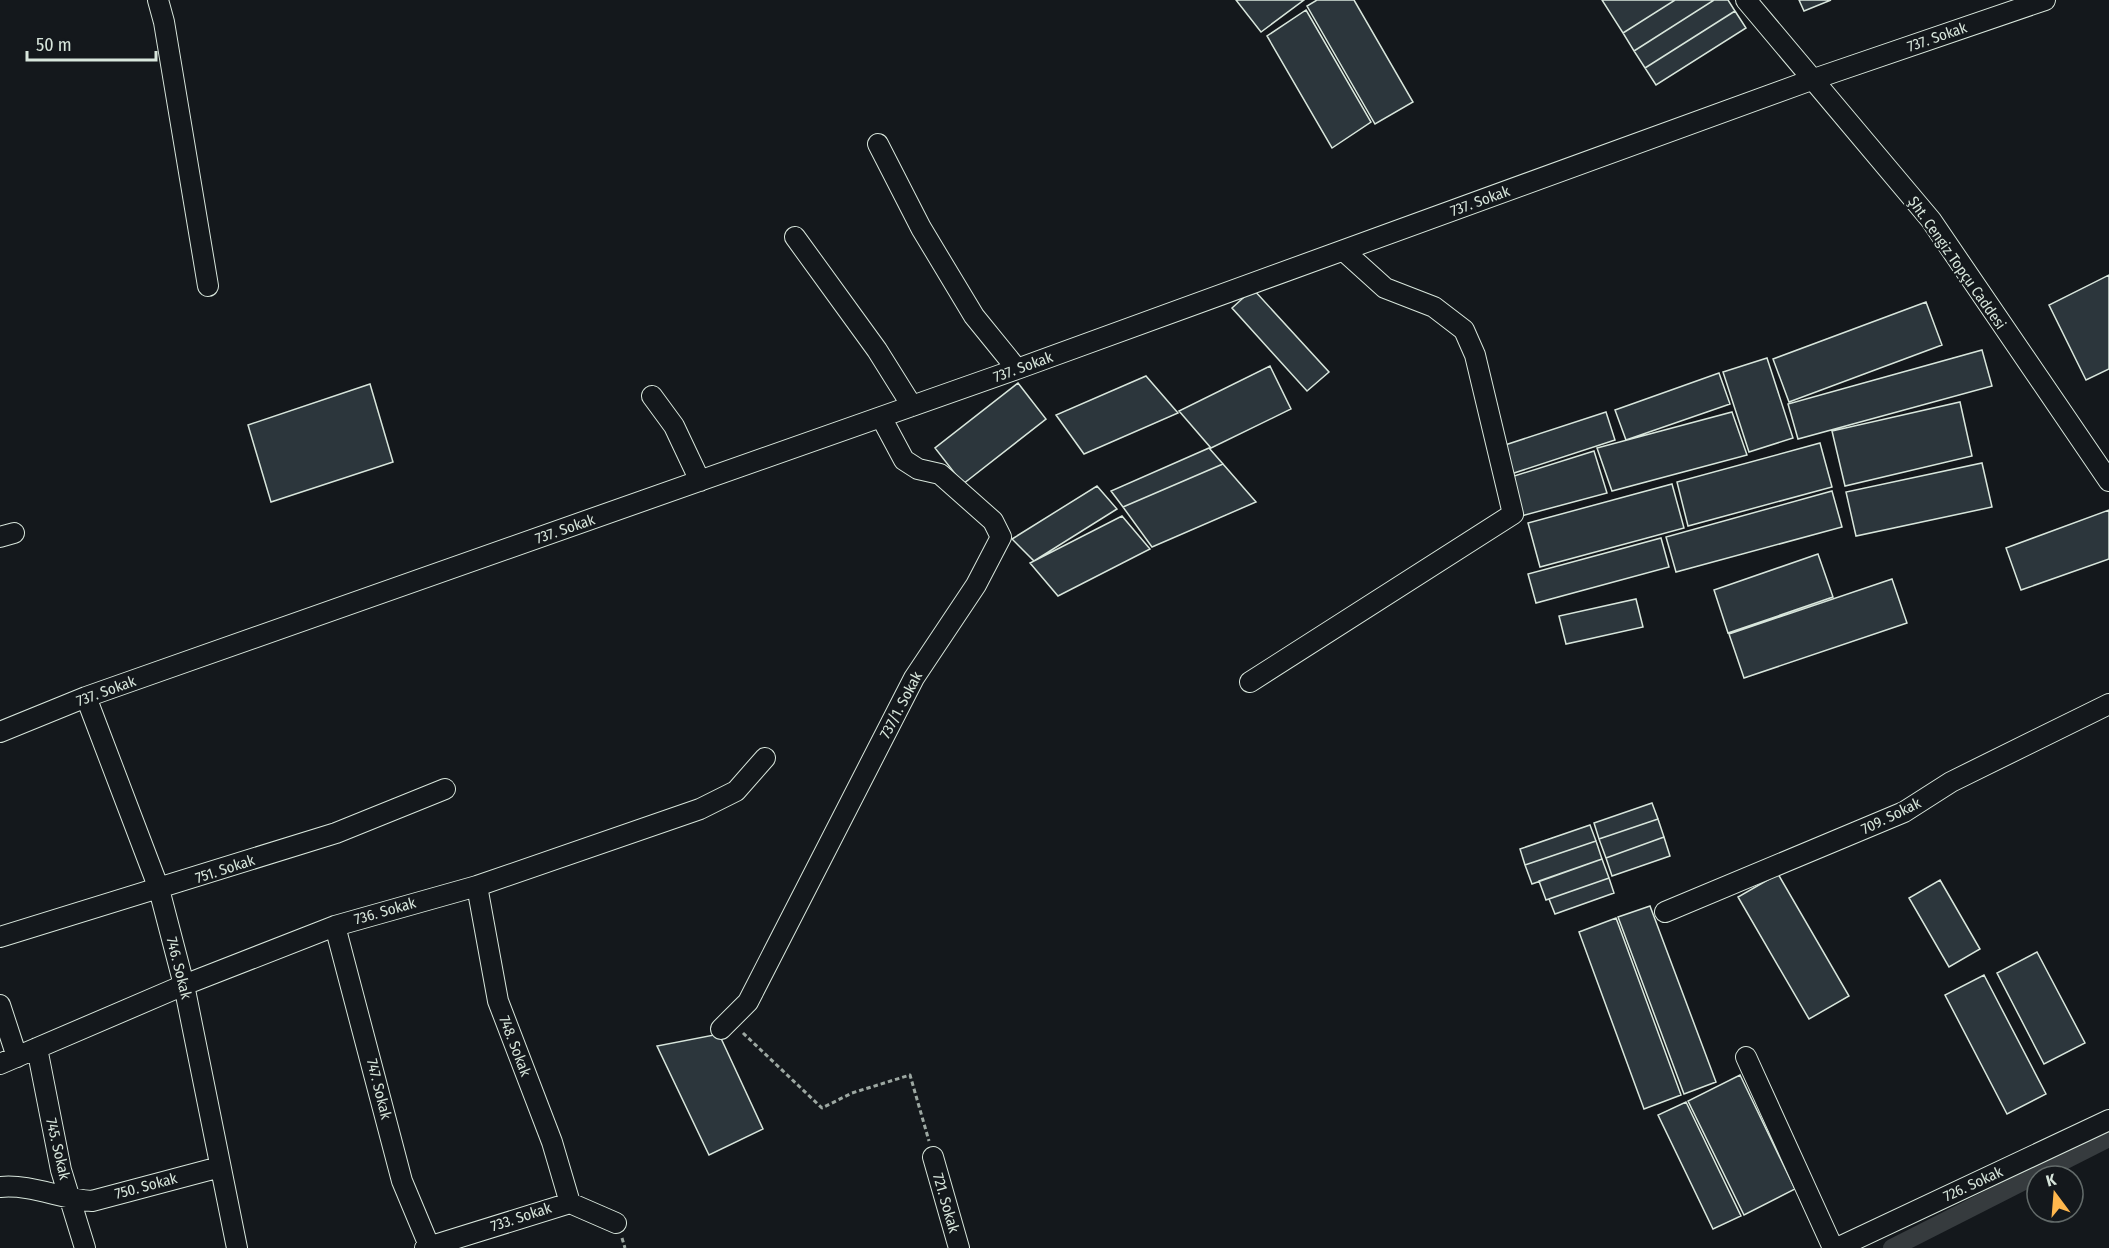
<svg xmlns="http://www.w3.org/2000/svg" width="2109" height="1248" viewBox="0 0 2109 1248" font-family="'Fira Sans Condensed',sans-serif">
<rect width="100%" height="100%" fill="#14181c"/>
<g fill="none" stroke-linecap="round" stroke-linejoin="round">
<path stroke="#363b3e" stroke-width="18" d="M1892 1248 2109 1138"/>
</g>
<path fill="#2c363c" stroke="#d8e6dc" stroke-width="1.5" d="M1236 0H1304L1261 32Z
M1317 0H1354L1413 102 1375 124 1307 6Z
M1602 0H1675L1623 33Z
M1675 0H1714L1634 51 1623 33Z
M1714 0H1728L1735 11 1645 68 1634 51Z
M1799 0H1831L1804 11Z
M1306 10 1371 122 1332 148 1267 36Z
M1735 11 1746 28 1656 85 1645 68Z
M2109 275V369L2086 380 2049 305Z
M1253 289 1329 372 1307 391 1232 308Z
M1926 302 1942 345 1789 402 1773 359Z
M1982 350 1992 386 1798 439 1788 404Z
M1767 358 1793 438 1749 452 1723 372Z
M1270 366 1291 409 1211 448 1179 411Z
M1719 373 1730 404 1626 440 1615 410Z
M1146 376 1178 413 1084 454 1056 415Z
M1018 383 1046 419 963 484 935 448Z
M370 384 393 462 271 502 248 425Z
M1960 402 1972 456 1845 486 1832 431Z
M1606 412 1615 440 1511 474 1502 446Z
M1732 412 1747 455 1612 491 1597 448Z
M1820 443 1832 487 1688 526 1677 482Z
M1209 448 1223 464 1123 507 1111 491Z
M1594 451 1607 493 1521 516 1511 477Z
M1982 463 1992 507 1856 536 1846 492Z
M1223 464 1256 502 1152 547 1123 507Z
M1672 484 1684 528 1540 567 1528 523Z
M1097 486 1117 509 1034 561 1012 539Z
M1832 491 1842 527 1676 572 1666 537Z
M2109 510V559L2021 590 2006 548Z
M1122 516 1150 549 1058 596 1030 563Z
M1661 538 1669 567 1536 603 1528 574Z
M1818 554 1833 597 1728 633 1714 590Z
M1892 579 1907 623 1744 678 1729 634Z
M1636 599 1643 627 1566 644 1559 616Z
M1652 803 1658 819 1599 839 1594 823Z
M1658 819 1664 837 1606 858 1599 839Z
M1590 825 1596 841 1525 865 1520 849Z
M1664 837 1670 856 1612 876 1606 858Z
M1596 841 1602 859 1532 884 1525 865Z
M1602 859 1609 878 1546 900 1539 881Z
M1778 874 1849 996 1809 1019 1738 897Z
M1609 878 1614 893 1555 914 1549 899Z
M1940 880 1980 949 1949 967 1909 898Z
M1650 906 1716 1082 1684 1094 1618 917Z
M1616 918 1681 1095 1644 1109 1579 932Z
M2037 952 2085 1043 2044 1064 1997 973Z
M1984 975 2046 1094 2007 1114 1945 995Z
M719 1034 763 1129 709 1155 657 1046Z
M1740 1075 1795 1189 1744 1215 1688 1101Z
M1686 1102 1741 1216 1713 1229 1658 1115Z"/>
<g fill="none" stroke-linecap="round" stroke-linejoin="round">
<g stroke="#d8e6dc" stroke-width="22">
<path id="minor" d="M158 0 164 22 208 286
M1746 0 1931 220 2109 481
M878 144 921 228 974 316 1017 369
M795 237 877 350 912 406
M652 396 674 426 700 481
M0 537 14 533
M1250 682 1513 514 1475 355 1464 330 1434 307 1385 288 1344 251
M86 697 159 889 184 985 237 1248
M0 732 86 697 1017 369 1814 79 2045 0
M477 886 498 1001 552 1142 570 1203
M1665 912 1904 812 1951 782 2109 704
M335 926 402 1181 430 1248
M0 937 336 833 445 789
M0 1005 17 1057
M721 1029 748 1002 914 678 976 585 1001 537 993 521 940 474 918 469 904 460 881 417
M37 1048 61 1170 85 1248
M1746 1057 1833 1248
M0 1064 184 985 335 926 477 886 700 809 736 791 765 758
M933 1157 959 1248
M0 1187C32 1184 60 1199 92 1201L220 1167
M425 1248 570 1203 616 1223
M1837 1248 2109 1120"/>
</g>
<path stroke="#9da8a2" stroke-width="3" stroke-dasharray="4.5 3" stroke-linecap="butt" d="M743 1033 822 1108 852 1093 910 1075 929 1141
M622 1238 625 1248"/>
<use href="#minor" stroke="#14181c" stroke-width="20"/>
</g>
<g text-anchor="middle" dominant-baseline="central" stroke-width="4.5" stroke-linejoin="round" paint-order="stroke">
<g font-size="15" fill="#d8e6dc" stroke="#14181c">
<text transform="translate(1937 37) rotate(-19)">737. Sokak</text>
<text transform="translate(1480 201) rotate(-20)">737. Sokak</text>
<text transform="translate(1957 263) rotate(55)">Şht. Cengiz Topçu Caddesi</text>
<text transform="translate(1023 367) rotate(-20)">737. Sokak</text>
<text transform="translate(565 529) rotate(-19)">737. Sokak</text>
<text transform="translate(106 691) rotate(-20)">737. Sokak</text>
<text transform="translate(901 705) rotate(-62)">737/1. Sokak</text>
<text transform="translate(1891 816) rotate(-26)">709. Sokak</text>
<text transform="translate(225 869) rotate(-18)">751. Sokak</text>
<text transform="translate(385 911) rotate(-16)">736. Sokak</text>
<text transform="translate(179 968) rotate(76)">746. Sokak</text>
<text transform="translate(515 1046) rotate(69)">748. Sokak</text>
<text transform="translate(379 1089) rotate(76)">747. Sokak</text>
<text transform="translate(58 1149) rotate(77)">745. Sokak</text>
<text transform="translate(1973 1184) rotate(-25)">726. Sokak</text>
<text transform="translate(146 1186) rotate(-15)">750. Sokak</text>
<text transform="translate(946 1203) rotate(74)">721. Sokak</text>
<text transform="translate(521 1217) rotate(-18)">733. Sokak</text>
</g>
</g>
<g transform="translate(2055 1194) rotate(344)"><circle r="28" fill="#14181c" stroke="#626a69" stroke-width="1.5"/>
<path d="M0-4.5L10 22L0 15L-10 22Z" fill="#ffb74d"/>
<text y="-9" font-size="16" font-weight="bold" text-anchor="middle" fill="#d8e6dc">K</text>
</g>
<path d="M27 51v9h129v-9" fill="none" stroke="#d8e6dc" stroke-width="3"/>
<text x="36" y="51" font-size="18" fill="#d8e6dc" stroke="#14181c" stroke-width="4.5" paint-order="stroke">50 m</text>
</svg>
